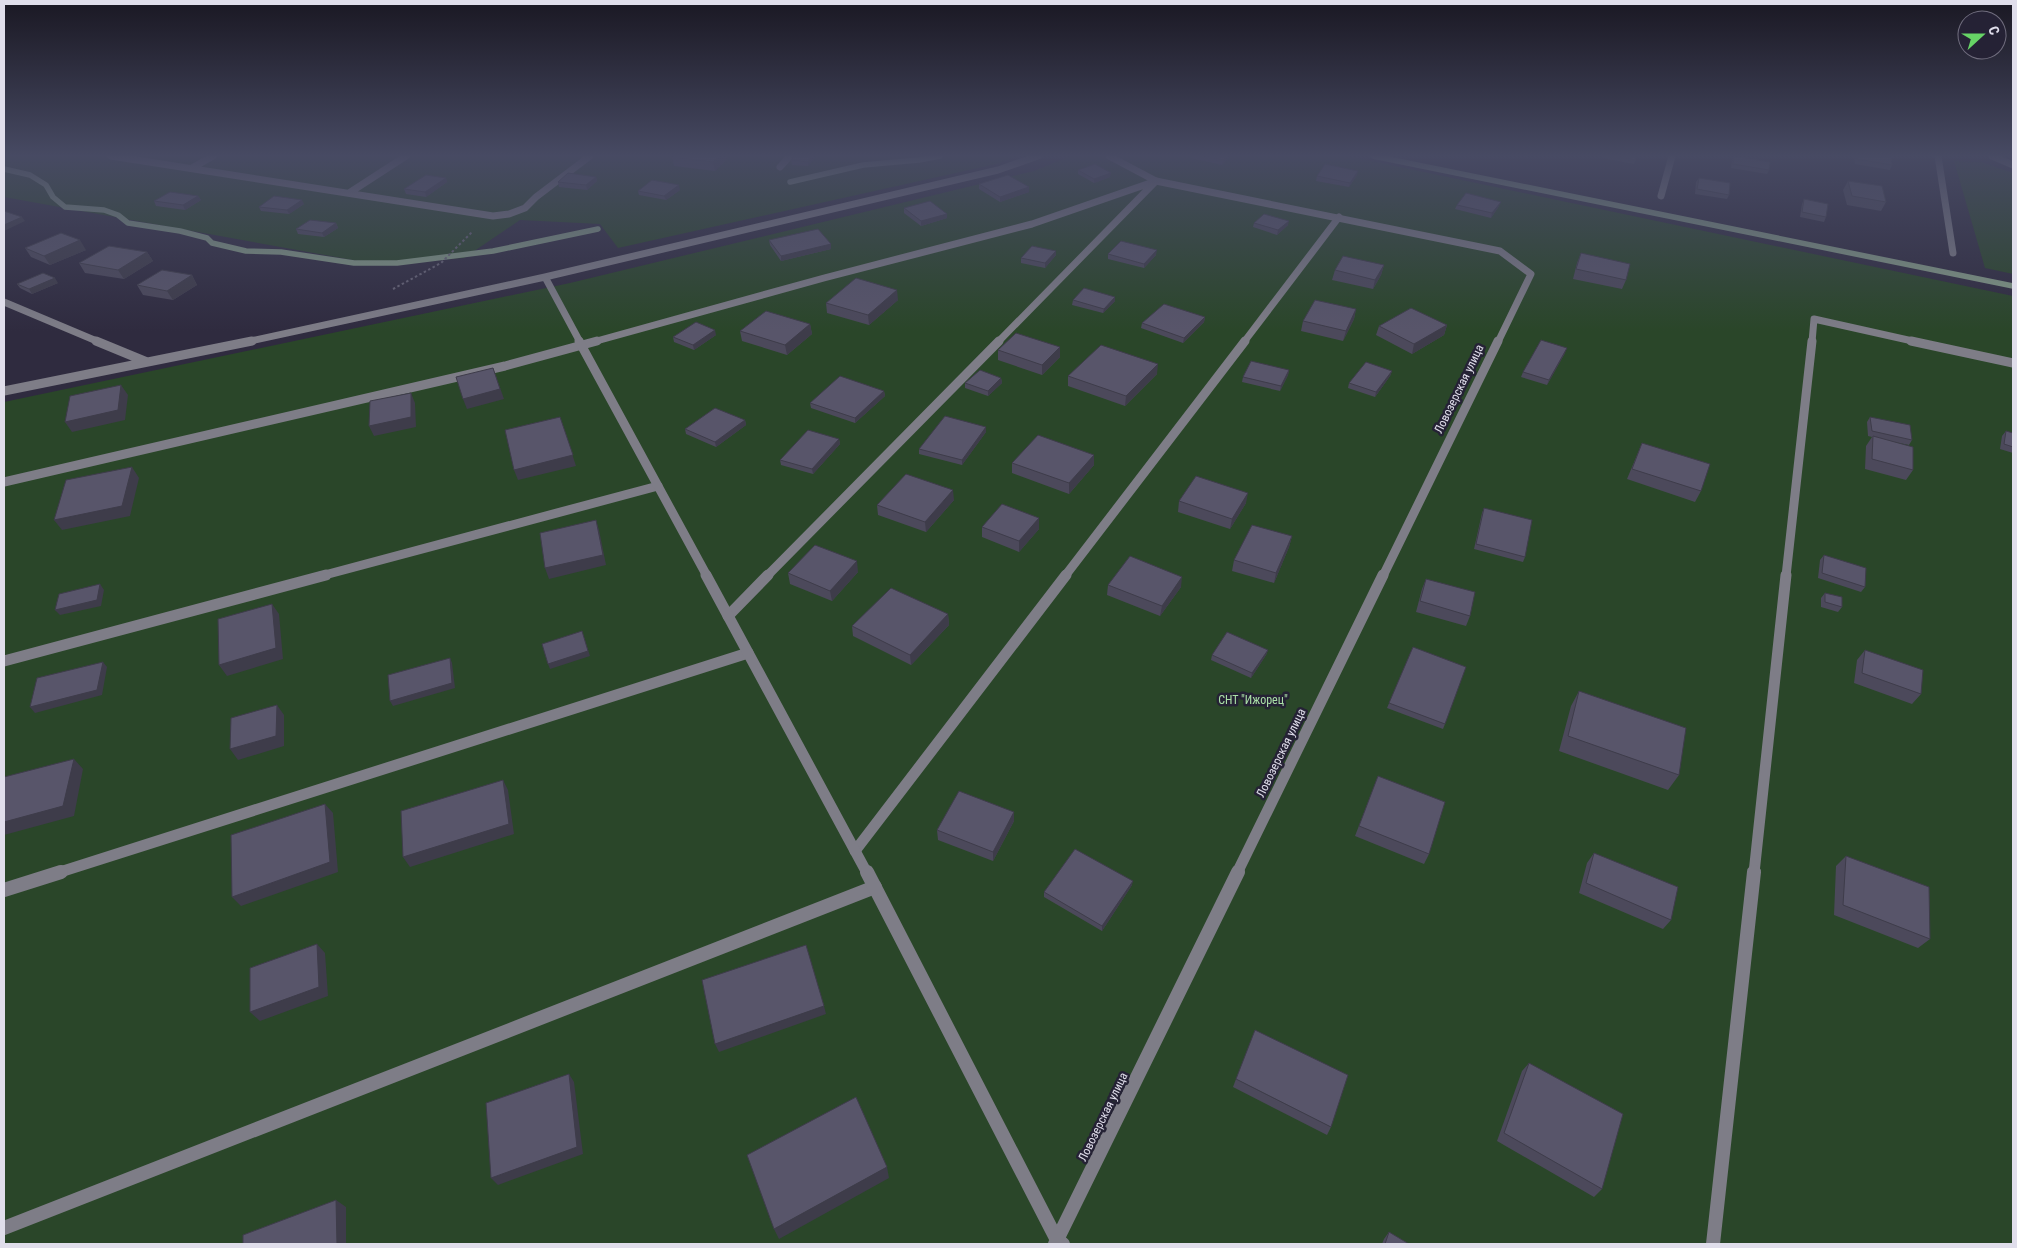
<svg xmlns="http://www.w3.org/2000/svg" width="2017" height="1248" viewBox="0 0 2017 1248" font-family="'Roboto Condensed',sans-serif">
<rect width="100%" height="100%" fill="#2f2b3f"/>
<path fill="#2a4629" d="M4 156H1017L996 164 618 248 600 224 520 220 464 258 369 263 4 197Z
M1070 156H1348L2013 296V1244H4V402L570 283 1034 171Z
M1954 161 1981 162 2013 173V274L1985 268Z"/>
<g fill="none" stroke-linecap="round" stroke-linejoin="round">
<path stroke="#859c87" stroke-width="5.5" d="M1373 156 2013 286
M4 169 30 175 46 185 53 197 65 207 104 210 118 215 128 223 180 231 207 238 212 243 246 251 281 252 354 263H397L493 251 598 229
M790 182 863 165 919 160 940 156"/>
<path stroke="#686576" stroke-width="2" stroke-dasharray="2.5 2.5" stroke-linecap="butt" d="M393 289 441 263 472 232"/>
<path stroke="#7e7d87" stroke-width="7" d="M111 156 493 216 509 214 525 208 536 197 590 156
M1938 156 1953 253
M1992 156 2013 165
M780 167 790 156
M192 168 213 156
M349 193 406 156
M1661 196 1672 156
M593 342 824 278 1032 224 1156 181
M998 342 1156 181
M1244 342 1339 217
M1812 342 1814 319 1917 342"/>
<path stroke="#7e7d87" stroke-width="9" d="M1911 341 2013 363
M4 482 505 366 597 341
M321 576 658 486
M767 576 999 341
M1065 576 1245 341
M1786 576 1812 341"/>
<path stroke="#7e7d87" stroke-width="11" d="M728 616 768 575
M4 661 326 575
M855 851 1066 575
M57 873 748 653
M1754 873 1786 575"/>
<path stroke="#7e7d87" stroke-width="14" d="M4 890 61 872
M4 1228 875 887
M1713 1244 1754 872"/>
<path stroke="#7e7d87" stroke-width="7" d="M1109 156 1156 181 1500 251 1531 274 1498 342
M545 277 580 342
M4 302 99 342
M246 342 545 277 998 170 1038 156"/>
<path stroke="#7e7d87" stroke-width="9" d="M96 341 147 362
M579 341 707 576
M4 391 252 341
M1383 576 1498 341"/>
<path stroke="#7e7d87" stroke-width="11" d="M706 575 867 873
M1237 873 1383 575"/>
<path stroke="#7e7d87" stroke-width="14" d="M867 872 1057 1240 1063 1244
M1055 1244 1238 872"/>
</g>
<path fill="#4c495b" d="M673 156H726L727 159 715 171 674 166 672 157Z
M794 156H816L808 166 792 165 791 160Z
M1192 156H1230L1222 165 1191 158Z
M1603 156H1637L1634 164 1602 158Z
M1734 156 1769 170 1767 174 1731 168 1732 161Z
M1854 156H1891L1892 165 1890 170 1855 164Z
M1078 170 1110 177 1094 183 1078 174Z
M1357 175 1349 187 1316 181 1317 176Z
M596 177 597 181 587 190 559 187 558 182Z
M446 178 447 182 426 197 406 194 404 189Z
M1699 178 1729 195 1727 199 1695 194 1696 182Z
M1848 181 1886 202 1881 211 1847 205 1843 190Z
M979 184 1029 187V192L1000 202 979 189Z
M680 190 666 200 639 195 638 191Z
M198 196 201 200 185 210 156 206 154 201Z
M1804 199 1826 217 1824 222 1800 217 1802 204Z
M304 204 289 214 261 211 259 207Z
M1457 205 1499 206 1491 218 1455 209Z
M904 208 947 218 921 226 904 213Z
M336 223 338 228 324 237 298 234 296 229Z
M1254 223 1288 225 1277 235 1253 227Z
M769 240 831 244V249L781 261 770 245Z
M25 248 86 250 50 265 31 257Z
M147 252 153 261 124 279 85 273 79 263Z
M1581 253 1626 280 1622 289 1573 279 1577 263Z
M1108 254 1156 255 1144 268 1108 259Z
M1056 255 1045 268 1021 263V258Z
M1384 265 1381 275 1373 289 1332 280 1335 270Z
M192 275 197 285 173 300 143 295 137 285Z
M58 283 32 294 20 288 17 284Z
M1115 297V301L1103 313 1072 305 1073 300Z
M898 300 869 325 827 313 826 303Z
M1356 309 1354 319 1343 341 1301 331 1303 321Z
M1205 317 1204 322 1183 343 1141 328 1142 323Z
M810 324 812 334 787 355 742 341 740 331Z
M1447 325 1444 335 1412 354 1376 335 1379 326Z
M716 335 694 350 674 342 673 337Z
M998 350 1060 357 1042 375 998 360Z
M1565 353 1547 385 1521 377 1523 372Z
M1289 370 1288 375 1280 391 1242 382 1243 377Z
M1392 371 1390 376 1375 397 1348 388 1349 383Z
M1157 374 1125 406 1068 386V376Z
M1001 378 1002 383 988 396 965 388V383Z
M884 391 885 396 855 423 811 408 810 403Z
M1870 417 1912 440 1909 445 1889 441 1913 470 1906 480 1865 469 1866 446 1872 437 1868 436 1867 422Z
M745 420 746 425 716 447 686 434 685 429Z
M2006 431 2013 433V453L2000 449 2002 436Z
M986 432 962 465 919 454V449Z
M839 439 840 444 813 474 781 465 780 460Z
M1642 443 1701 491 1695 502 1627 479Z
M1012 463 1094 465 1069 494 1012 473Z
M954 500 926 532 878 515 877 505Z
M1179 501 1246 503 1230 529 1178 512Z
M1484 508 1525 557 1523 562 1474 549 1482 513Z
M982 527 1039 529 1019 552 982 537Z
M1292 536 1289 547 1274 583 1232 571 1234 560Z
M1824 555 1865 587 1861 592 1818 578 1820 560Z
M858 572 832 601 790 584 788 573Z
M1426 579 1470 616 1466 626 1416 612 1422 589Z
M1108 585 1181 587 1160 616 1107 595Z
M1825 593 1842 607 1838 612 1821 607V598Z
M948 614 949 625 911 665 853 636 852 626Z
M1413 647 1445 724 1443 729 1387 708Z
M1268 650 1266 655 1251 678 1211 660 1212 655Z
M1865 650 1921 694 1912 704 1854 683 1857 660Z
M1579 691 1679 775 1668 790 1559 751 1571 706Z
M1378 776 1429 854 1424 864 1355 836Z
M1014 821 993 861 938 840 937 830Z
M1594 853 1671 920 1663 929 1579 893 1587 863Z
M1846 856 1930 939 1918 948 1834 915 1836 866Z
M1132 885 1102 931 1044 897V892Z
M1529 1063 1602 1189 1594 1197 1497 1141 1522 1071Z
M1236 1079 1331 1127 1327 1135 1233 1087Z
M1389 1232 1409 1244H1382L1384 1239Z"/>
<path fill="#3e3c4a" d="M719 156H726L727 159 715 171 713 162Z
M812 156H816L808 166V162Z
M1227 156H1230L1222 165 1223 160Z
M1358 171 1357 175 1349 187 1350 183Z
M1111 173 1110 177 1094 183V179Z
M596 177 597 181 587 190 586 185Z
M446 178 447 182 426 197 425 192Z
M679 185 680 190 666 200 664 196Z
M1029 187V192L1000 202V197Z
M198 196 201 200 185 210 183 205Z
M302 200 304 204 289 214 287 210Z
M1501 202 1499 206 1491 218 1492 213Z
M947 214V218L921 226V221Z
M22 217 25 221 4 231V225Z
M1289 221 1288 225 1277 235 1278 230Z
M336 223 338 228 324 237 322 233Z
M80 240 86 250 50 265 44 256Z
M831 244V249L781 261V256Z
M1157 250 1156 255 1144 268V264Z
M1056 251V255L1045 268V263Z
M147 252 153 261 124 279 118 270Z
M1384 265 1381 275 1373 289 1375 280Z
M192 275 197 285 173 300 167 291Z
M55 278 58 283 32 294 29 289Z
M897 290 898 300 869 325 868 315Z
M1115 297V301L1103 313 1104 309Z
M1356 309 1354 319 1343 341 1346 331Z
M1205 317 1204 322 1183 343 1184 338Z
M810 324 812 334 787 355 785 345Z
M1447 325 1444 335 1412 354 1414 344Z
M715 330 716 335 694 350 693 345Z
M1060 347V357L1042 375V365Z
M1567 348 1565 353 1547 385 1549 380Z
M1158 364 1157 374 1125 406 1126 396Z
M493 368 504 399 467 409 463 399Z
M1289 370 1288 375 1280 391 1281 386Z
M1392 371 1390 376 1375 397 1376 392Z
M1001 378 1002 383 988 396V391Z
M121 385 128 395 125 420 72 432 65 422Z
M884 391 885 396 855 423V418Z
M411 393 415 403 416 427 374 436 369 426Z
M560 417 576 466 518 480 514 470Z
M745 420 746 425 716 447 715 442Z
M986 427V432L962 465V460Z
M839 439 840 444 813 474 812 469Z
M1094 455V465L1069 494V483Z
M132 467 139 478 130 516 62 530 54 520Z
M953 490 954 500 926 532 925 522Z
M1248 493 1246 503 1230 529 1232 519Z
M1039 518V529L1019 552V541Z
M596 520 599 530 606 565 549 579 545 568Z
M1292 536 1289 547 1274 583 1276 573Z
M857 561 858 572 832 601 830 591Z
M1182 577 1181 587 1160 616 1162 606Z
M100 584 104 590 101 606 60 615 55 610Z
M272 604 279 614 283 659 227 676 219 665Z
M948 614 949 625 911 665 910 655Z
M582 631 590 656 550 669 548 664Z
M1268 650 1266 655 1251 678 1252 673Z
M450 658 452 663 455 688 393 706 390 701Z
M103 662 107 667 102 695 35 713 30 707Z
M277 705 284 715V746L238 760 230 749Z
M74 759 83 769 74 816 4 835V822Z
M503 780 508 790 514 834 410 867 403 857Z
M325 804 333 813 338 872 241 906 232 897Z
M1014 812V821L993 861V852Z
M1133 881 1132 885 1102 931V926Z
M317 944 325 953 328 996 260 1021 250 1012Z
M824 1006 826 1014 719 1052 715 1044Z
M569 1074 574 1082 583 1154 498 1185 491 1178Z
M887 1167 889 1178 779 1239 774 1229Z
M336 1200 346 1207V1244H337Z"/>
<path fill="#58556a" stroke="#3e3c4a" d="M673 156H719L713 162 672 157Z
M794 156H812L808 162 791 160Z
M1204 156H1227L1223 160Z
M1617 156H1637L1635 160Z
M1734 156 1770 162 1769 170 1733 164Z
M1857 156H1891L1892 165 1857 159Z
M1095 164 1111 173 1094 179 1078 170Z
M1325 164 1358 171 1350 183 1317 176Z
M568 173 596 177 586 185 558 182Z
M426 175 446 178 425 192 404 189Z
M1008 175 1029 187 1000 197 979 184Z
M1699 178 1730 183 1729 195 1697 189Z
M652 180 679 185 664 196 638 191Z
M1848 181 1882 186 1886 202 1852 196Z
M170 192 198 196 183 205 154 201Z
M1466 193 1501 202 1492 213 1457 205Z
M274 196 302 200 287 210 259 207Z
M1804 199 1828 204 1826 217 1802 212Z
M930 201 947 214 921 221 904 208Z
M4 211 22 217 4 225Z
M1264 214 1289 221 1278 230 1254 223Z
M310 220 336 223 322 233 296 229Z
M818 229 831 244 781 256 769 240Z
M61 233 80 240 44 256 25 248Z
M1121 241 1157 250 1144 264 1108 254Z
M109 246 147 252 118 270 79 263Z
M1032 246 1056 251 1045 263 1021 258Z
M1581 253 1630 264 1626 280 1576 269Z
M1343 256 1384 265 1375 280 1335 270Z
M162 270 192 275 167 291 137 285Z
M43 273 55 278 29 289 17 284Z
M856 278 897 290 868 315 826 303Z
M1084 288 1115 297 1104 309 1073 300Z
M1315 300 1356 309 1346 331 1303 321Z
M1164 304 1205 317 1184 338 1142 323Z
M1411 308 1447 325 1414 344 1379 326Z
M766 311 810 324 785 345 740 331Z
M696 322 715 330 693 345 673 337Z
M1016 333 1060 347 1042 365 998 350Z
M1541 340 1567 348 1549 380 1523 372Z
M1101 345 1158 364 1126 396 1068 376Z
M1251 361 1289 370 1281 386 1243 377Z
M1366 362 1392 371 1376 392 1349 383Z
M493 368 500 389 463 399 456 377Z
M980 370 1001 378 988 391 965 383Z
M840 376 884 391 855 418 810 403Z
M121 385 118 410 65 422 70 396Z
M411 393V417L369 426 370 401Z
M715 408 745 420 715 442 685 429Z
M945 416 986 427 962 460 919 449Z
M560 417 573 455 514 470 505 430Z
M1870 417 1910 425 1912 440 1872 431Z
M808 430 839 439 812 469 780 460Z
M2006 431 2013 433V447L2004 444Z
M1038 435 1094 455 1069 483 1012 463Z
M1873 436 1913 447V470L1872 459Z
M1642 443 1710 464 1701 491 1632 469Z
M132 467 122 506 54 520 66 480Z
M906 474 953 490 925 522 877 505Z
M1196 476 1248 493 1232 519 1179 501Z
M1002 504 1039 518 1019 541 982 527Z
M1484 508 1532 520 1525 557 1476 544Z
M596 520 603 555 545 568 540 533Z
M1252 525 1292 536 1276 573 1234 560Z
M815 545 857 561 830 591 788 573Z
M1824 555 1866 568 1865 587 1822 573Z
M1130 556 1182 577 1162 606 1108 585Z
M1426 579 1475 592 1470 616 1420 601Z
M100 584 97 600 55 610 59 594Z
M891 588 948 614 910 655 852 626Z
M1825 593 1842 597V607L1825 602Z
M272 604 276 648 219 665 218 619Z
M582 631 588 651 548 664 542 644Z
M1227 632 1268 650 1252 673 1212 655Z
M1413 647 1466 667 1445 724 1389 703Z
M1865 650 1923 670 1921 694 1862 673Z
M450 658 452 683 390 701 388 675Z
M103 662 97 690 30 707 37 678Z
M1579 691 1686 728 1679 775 1568 736Z
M277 705 276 736 230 749 231 718Z
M74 759 63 806 4 822V777Z
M1378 776 1445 802 1429 854 1359 826Z
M503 780 509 824 403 857 401 811Z
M959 791 1014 812 993 852 937 830Z
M325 804 330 862 232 897 231 835Z
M1075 849 1133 881 1102 926 1044 892Z
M1594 853 1678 887 1671 920 1586 883Z
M1846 856 1929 887 1930 939 1843 905Z
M317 944 319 987 250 1012V968Z
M806 945 824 1006 715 1044 702 980Z
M1255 1030 1348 1075 1331 1127 1236 1079Z
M1529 1063 1623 1114 1602 1189 1504 1133Z
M569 1074 577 1147 491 1178 486 1103Z
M856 1097 887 1167 774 1229 747 1155Z
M336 1200 337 1244H243V1235Z
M1389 1232 1409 1244H1385Z"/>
<linearGradient id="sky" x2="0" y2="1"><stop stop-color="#1a1823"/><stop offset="0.47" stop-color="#474a63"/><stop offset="1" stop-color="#474a63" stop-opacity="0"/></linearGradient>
<rect width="2017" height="331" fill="url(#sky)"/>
<g text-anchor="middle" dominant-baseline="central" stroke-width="5" stroke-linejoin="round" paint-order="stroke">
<g font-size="12" fill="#e0deeb" stroke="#252235">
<text transform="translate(1459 389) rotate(-64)">Ловозерская улица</text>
<text transform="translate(1281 753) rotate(-64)">Ловозерская улица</text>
<text transform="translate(1103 1117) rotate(-64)">Ловозерская улица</text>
</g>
<g font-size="12" fill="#aae0a7" stroke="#252235">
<text x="1253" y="700">СНТ "Ижорец"</text>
</g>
</g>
<rect width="2017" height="1248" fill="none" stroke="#e0deeb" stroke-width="10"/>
<g transform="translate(1982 35) rotate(69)"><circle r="24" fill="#252235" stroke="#706d7e"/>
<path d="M0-4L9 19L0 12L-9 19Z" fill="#67d466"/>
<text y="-8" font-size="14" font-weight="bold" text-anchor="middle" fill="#e0deeb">С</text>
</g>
</svg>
